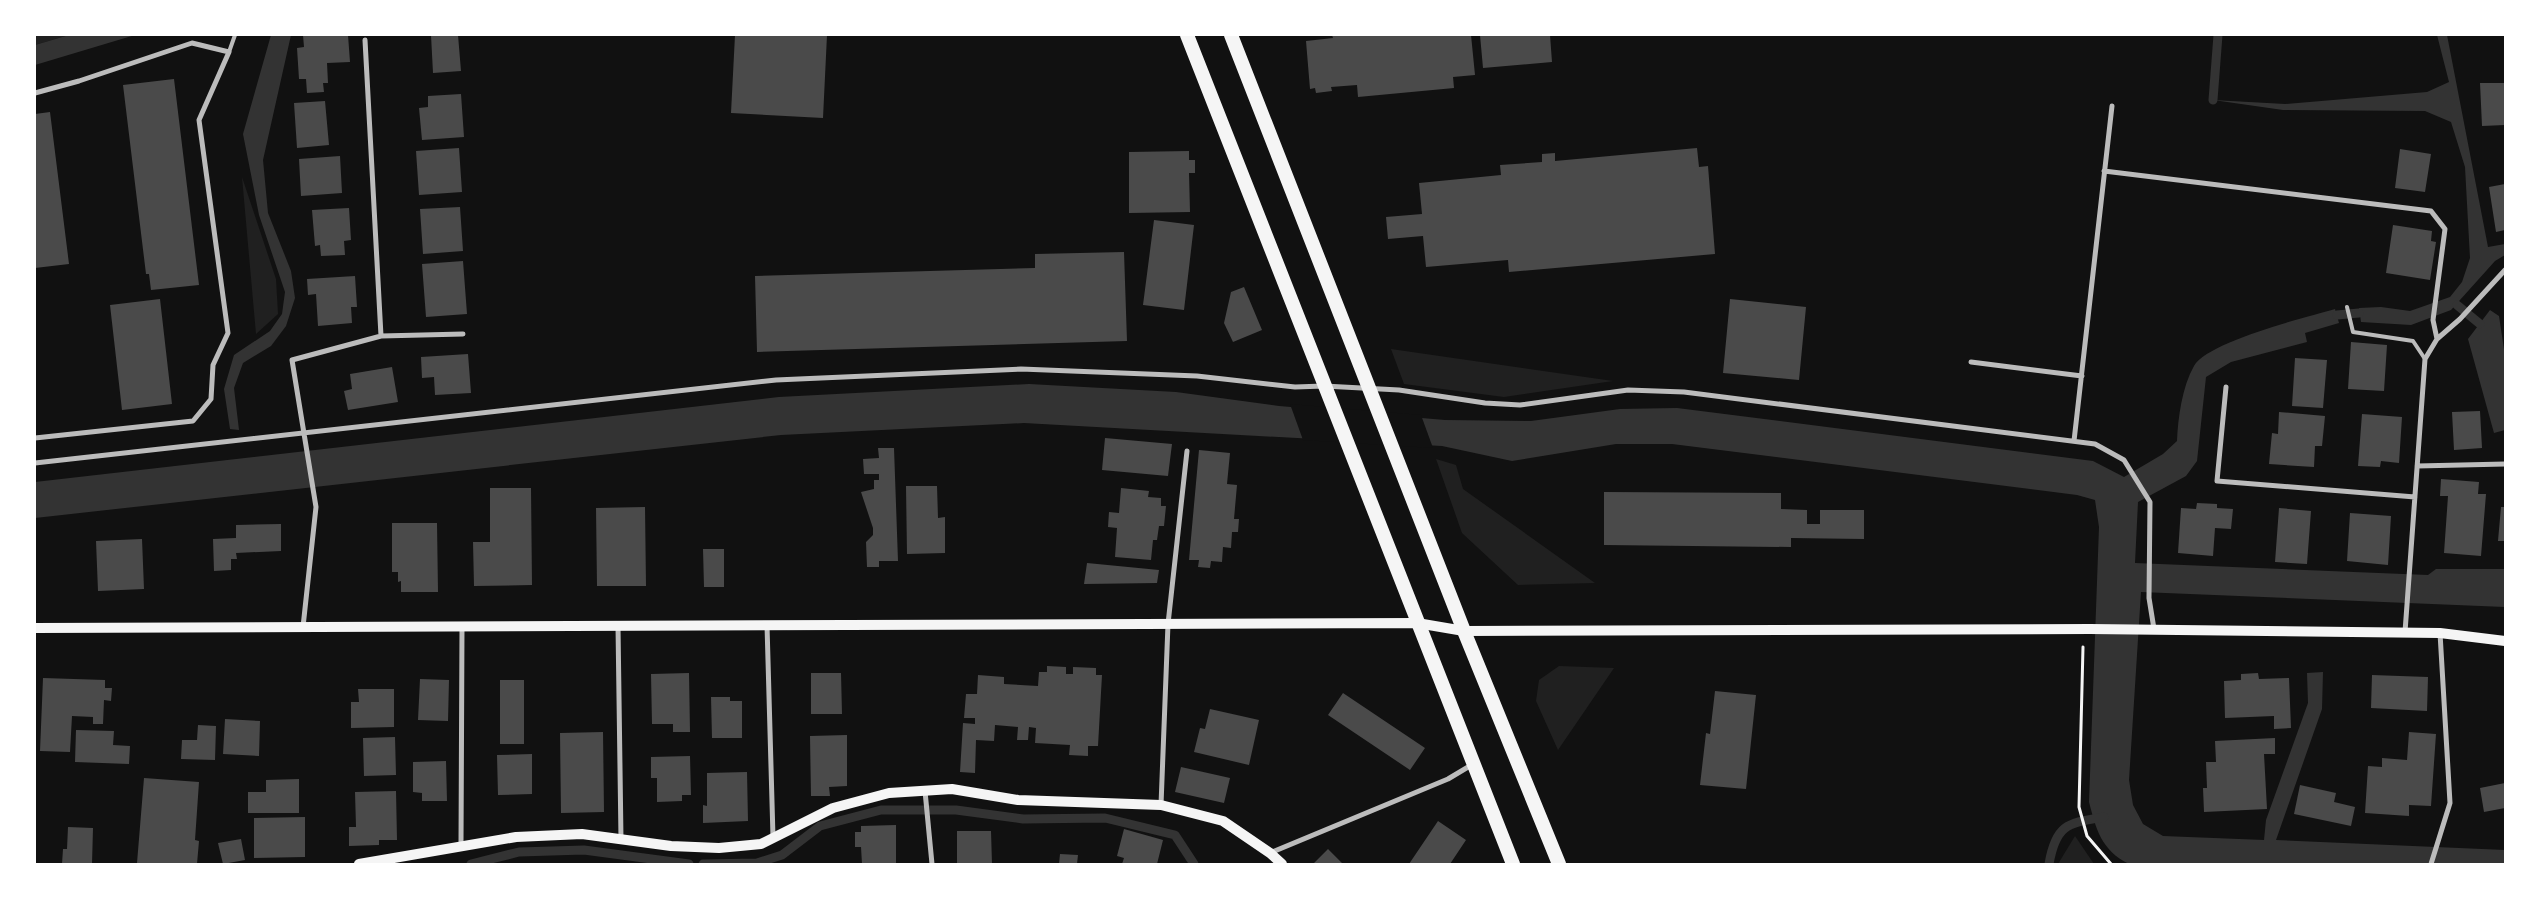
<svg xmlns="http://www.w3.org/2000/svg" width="2540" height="899" viewBox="0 0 2540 899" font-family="'IBM Plex Serif',serif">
<rect width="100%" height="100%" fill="#111"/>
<path fill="#202020" d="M35 35H69L35 45Z
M242 177 276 279 278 314 256 334Z
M1391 349 1613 381 1504 397 1404 384Z
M1436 459 1456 465 1463 489 1595 583 1518 585 1462 533Z
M1559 666 1614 668 1558 750 1536 701 1539 680Z
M2075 836 2094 864H2058Z"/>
<path fill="#333" d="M69 35H135L35 65V45Z
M271 35H291L263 160 268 213 291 271 295 298 286 326 271 346 243 363 234 388 239 430 230 429 224 389 234 355 270 331 282 314 285 292 259 215 243 134Z
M2437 35H2447L2488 247 2505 244V255L2495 261 2451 310 2411 325 2361 322 2359 308 2381 307 2410 311 2450 297 2462 282 2470 258 2465 167 2451 122 2425 111 2283 110 2213 100 2285 104 2427 92 2449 82Z
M2335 309 2339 323 2305 333 2307 342 2231 362 2206 377 2197 461 2186 476 2138 502 2135 563 2428 575 2436 569H2505V607L2141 592 2129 780 2133 805 2143 824 2163 836 2264 840 2266 820 2308 703 2307 673 2323 672 2322 709 2276 840 2505 850V864H2129C2101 850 2096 829 2089 802L2099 527 2095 500 2077 495 1672 444H1616L1512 461 1442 446 1024 423 781 435 35 518V482L779 397 1029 384 1176 392 1279 406 1445 420 1531 421 1620 409 1677 408 2093 461 2124 477 2163 454 2177 441C2178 418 2182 387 2194 366 2207 342 2307 317 2335 309Z
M2490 310 2499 316 2505 356V430L2494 433 2468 339Z"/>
<path fill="#111" d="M1290 404 1421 415 1433 448 1303 440Z"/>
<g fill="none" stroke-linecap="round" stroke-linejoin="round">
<path stroke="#333" stroke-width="9" d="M2213 100 2218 35
M2457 305 2480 324
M2337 315 2359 313
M471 864 519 852 584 850 689 864
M703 864 757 863 782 855 820 826 881 810H956L1023 819 1105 818 1175 835 1194 864
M2049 864C2056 823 2069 823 2104 817"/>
</g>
<path fill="#4a4a4a" d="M303 35H348L350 62 327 63 328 83H323L324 92 307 93 306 79H299L297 48 304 47Z
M431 35H458L461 71 433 73Z
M735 35H827L823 118 731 113Z
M1332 35H1471L1475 75 1453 77 1454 88 1358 97 1357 85 1331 87 1332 91 1316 93 1315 88 1310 89 1306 41 1333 38Z
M1480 35H1550L1552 62 1483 68Z
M174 79 199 285 151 290 149 274H146L123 85Z
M2480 83H2505V125L2482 126Z
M461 94 464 137 422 140 419 108 428 107V96Z
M325 101 329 145 297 148 294 103Z
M50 112 69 264 35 268V114Z
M459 148 462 192 419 195 416 151Z
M1697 148 1699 167 1708 166 1715 254 1509 272 1508 260 1426 267 1423 236 1388 239 1386 217 1422 214 1419 183 1501 175 1500 165 1542 162V154L1555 153V161Z
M2400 149 2431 154 2425 192 2395 188Z
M1189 151V160H1195V173H1189L1190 212 1129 213V152Z
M340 156 342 193 301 196 299 159Z
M2505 184V230L2496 232 2489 187Z
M460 207 463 251 423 254 420 209Z
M349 208 351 240 344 241 345 255 321 256 320 245 315 246 312 210Z
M1154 220 1194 225 1184 310 1143 305Z
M2393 225 2432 231 2431 241 2436 242 2430 280 2386 273Z
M1124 252 1127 341 757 352 755 276 1035 268V254Z
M463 261 467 314 426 317 422 264Z
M355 276 357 307H351L352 323 318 326 316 294 308 295 307 279Z
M1244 287 1262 330 1233 342 1224 323 1231 292Z
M160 299 172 404 122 410 110 305Z
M1730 299 1806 307 1799 380 1723 373Z
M2351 342 2387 345 2384 391 2348 389Z
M468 354 471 393 435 395 434 377 422 378 421 357Z
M2295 358 2327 360 2323 408 2292 406Z
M392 367 398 402 348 410 344 391 352 389 350 374Z
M2480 411 2482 448 2454 450 2452 412Z
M2279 412 2325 416 2322 446H2315L2314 467 2269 464 2272 433 2278 434Z
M2362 414 2402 417 2399 463 2381 461 2380 467 2358 466Z
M1105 438 1172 444 1168 476 1102 470Z
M878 448H894L898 561H879V567H867L866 542 873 535V528L861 492 874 489V480H879V474H864L863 459 879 458Z
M1199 450 1230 453 1227 484 1237 485 1234 519H1239L1238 532H1232L1231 548 1223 547 1222 562 1211 561 1210 568 1198 567 1199 560H1189Z
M2441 479 2479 482 2478 494H2486L2481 556 2444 553 2448 496H2440Z
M906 486H937L938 518 945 517V553L907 554Z
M490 488H531L532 585 474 586 473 542H490Z
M1121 488 1149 491 1148 497 1161 498V506H1166L1164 526H1159L1157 540H1153L1151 560 1115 557 1117 528 1108 527 1109 512 1119 513Z
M1604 492 1781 493V509L1807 510V524H1820V510H1864V539L1791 538V547L1604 545Z
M2197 503 2217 504V508L2233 509 2231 529 2215 528 2213 556 2178 553 2181 508 2196 509Z
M645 507 646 586H597L596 508Z
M2501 507H2505V541H2498Z
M2279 508 2311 511 2307 564 2275 562Z
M2350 513 2391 516 2388 565 2347 561Z
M392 523H437L438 592H401V581L398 582V572H392Z
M281 524V551L236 553 237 559H231V570L214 571 213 539 236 538V525Z
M142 539 144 589 98 591 96 541Z
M703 549H724V587H704Z
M1087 563 1159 570 1157 583 1084 584Z
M1047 666 1066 667V674H1073V667L1096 668V675H1102L1098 746H1088V756L1069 755 1070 745 1035 743 1036 728 1029 727 1028 740H1017L1018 727 995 725 994 741 976 740 975 773 960 772 963 723 975 724V718H964L966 694H977L978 675 1004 677V684L1038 686 1039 672H1047Z
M689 673 690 732H673V724H652L651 674Z
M811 673H841L842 714H811Z
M2258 673 2259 679 2289 678 2291 728 2274 729V716L2225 718 2224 681 2241 680V674Z
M2372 675 2428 677 2427 711 2371 708Z
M43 678 105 680V688H112L111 701 104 700 103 724H93V717L72 716 70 752 40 751Z
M420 679 449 680 448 721 418 720Z
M500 680H524V744H500Z
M358 689H394V727L351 728V702H359Z
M1715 691 1756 695 1746 789 1700 785 1706 733 1710 734Z
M1343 693 1425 748 1410 770 1328 715Z
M711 697H730V701H742V738H712Z
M1210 709 1259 720 1249 765 1194 752 1200 728 1205 729Z
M225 719 260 721 259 756 223 754Z
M198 725 216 726 215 760 181 759 182 740H197Z
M76 730 114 731 113 745 130 746 129 764 75 762Z
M603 732 604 812 561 813 560 733Z
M2409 732 2436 734 2431 806 2409 805V816L2365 813 2368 766 2382 767V758L2407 760Z
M847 735V786L829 787 830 796H811L810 736Z
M395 737 396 775 364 776 363 738Z
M2275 738V754H2264L2267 809 2204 812 2203 788H2207L2206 762H2216L2215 741Z
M532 754V794L498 795 497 755Z
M690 756 691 795H682V801L657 802V778H651V757Z
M446 761 447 801H422V793L413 792V762Z
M1181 767 1230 778 1224 803 1175 792Z
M747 772 748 821 703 823V805L707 806V773Z
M144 778 199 782 195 840 199 841 197 864 137 863Z
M299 779V813H248V792H266V780Z
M2505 783V808L2484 812 2480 788Z
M2300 785 2336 793 2334 802 2355 807 2351 826 2294 814Z
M396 791 397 840H379V845L349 846V827H356L355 792Z
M305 817V857L254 858V818Z
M1438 821 1466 840 1450 864H1409Z
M896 825V864H862L861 847H855V832H861V826Z
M68 827 93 828 92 864H62L63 849H67Z
M1124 829 1163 840 1157 864H1122L1124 858 1117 856Z
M957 831H991L992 864H957Z
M241 839 245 860 223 864 218 843Z
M1328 849 1343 864H1313Z
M1060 854 1078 855 1077 864H1059Z"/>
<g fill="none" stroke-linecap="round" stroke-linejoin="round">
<path stroke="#f5f5f5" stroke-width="3" d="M2083 647 2079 807 2087 836 2111 864"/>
<path stroke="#bcbcbc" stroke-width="4" d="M229 52 235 35
M2347 307 2353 332 2413 341 2425 359"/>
<path stroke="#bcbcbc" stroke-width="5" d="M365 40 381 336 463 334
M35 93 79 81 192 43 229 52 199 120 228 333 213 365 211 399 193 421 35 438
M2104 171 2431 211 2445 229 2433 320 2437 339
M1971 362 2082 376
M2226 387 2217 481 2415 497
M2074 441 2112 106
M35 463 776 380 1021 369 1197 376 1295 387 1324 386 1399 390 1485 403 1520 405 1628 390 1684 392 2095 444 2124 460 2150 502 2149 598 2154 629
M2417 466 2505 464
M767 625 773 837
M618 626 621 839
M303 627 316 507 292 360 381 336
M2405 632 2425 359 2437 339 2460 319 2505 270
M925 791 932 864
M1161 805 1168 624 1187 451
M461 845 462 627
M1270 853 1448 779 1473 764
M2431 864 2450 803 2440 633"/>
<path stroke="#f5f5f5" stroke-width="10" d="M35 628 1417 623 1464 631 2090 629 2440 633 2505 641
M359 864 516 837 582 834 671 846 719 848 761 844 833 808 889 793 952 789 1018 800 1161 805 1223 821 1270 853 1282 864"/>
<path stroke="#f5f5f5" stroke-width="14" d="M1187 35 1513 864
M1231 35 1464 631 1559 864"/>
</g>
<rect width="2540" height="899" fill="none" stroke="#ffffff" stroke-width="72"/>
</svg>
